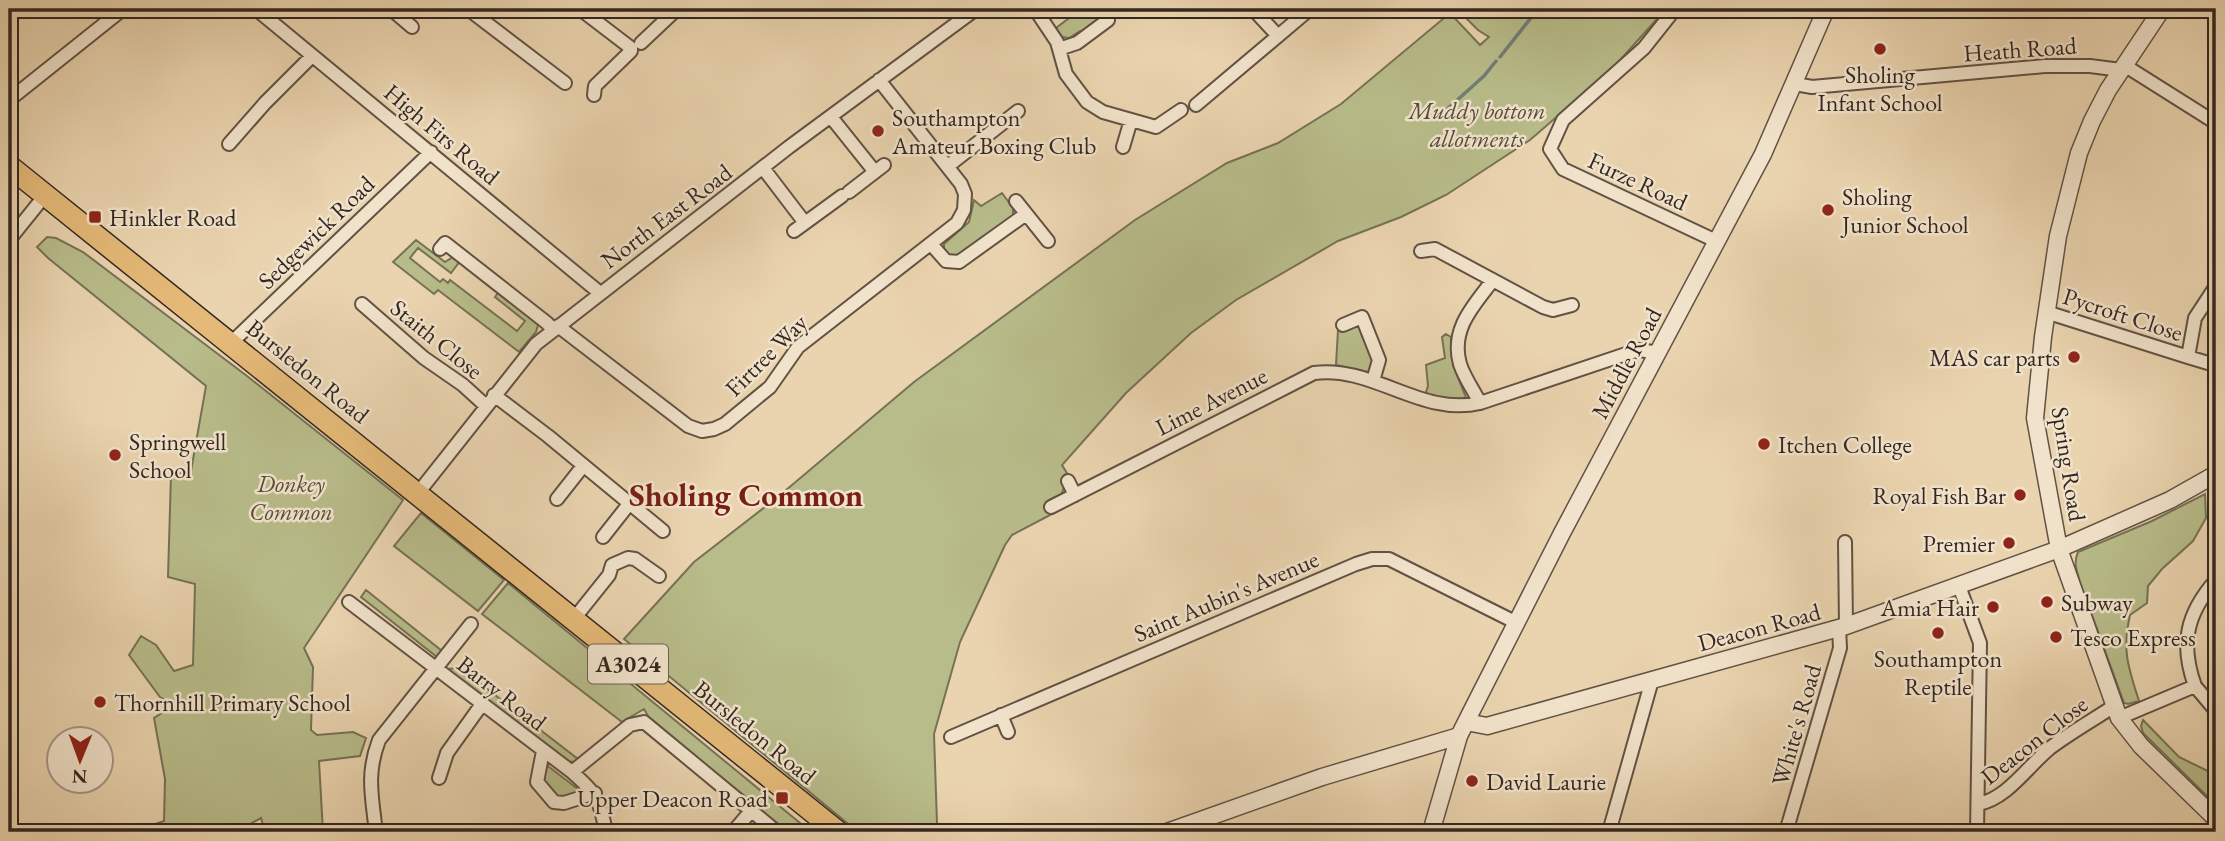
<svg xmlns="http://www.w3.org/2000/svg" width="2225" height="841" viewBox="0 0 2225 841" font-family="'EB Garamond',serif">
<rect width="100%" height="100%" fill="#ead4af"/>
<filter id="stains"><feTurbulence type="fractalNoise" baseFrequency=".00286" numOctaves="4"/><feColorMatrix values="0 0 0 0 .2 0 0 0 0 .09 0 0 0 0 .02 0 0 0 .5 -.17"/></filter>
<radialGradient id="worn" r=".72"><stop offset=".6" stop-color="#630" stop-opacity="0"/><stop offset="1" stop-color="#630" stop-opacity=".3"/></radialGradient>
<path fill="#b8bc8a" stroke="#767256" stroke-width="2" d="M1081 9H1116L1082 34 1080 31 1069 38 1062 37 1056 28Z
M1457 9H1666L1612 69 1530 140 1446 195 1401 217 1338 241 1236 300 1191 333 1126 393 1062 465 1070 478 1062 482 1064 487 1061 496 1047 505 1052 514 1012 535 1005 545 960 642 934 734 937 823 942 832H858L624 639 694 562 779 496 914 382 1135 220 1227 163 1278 143 1341 104 1450 13 1480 45 1489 37 1478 30Z
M1002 193 1013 208V218L957 256 951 257 944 252V244L969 222 974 200 981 206Z
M47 237 56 238 83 252 247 376 403 500 304 648 313 667 311 730 317 735 353 732 366 738 360 756 319 761 323 832H265L261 818 250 824 252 832H132L164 821 165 779 154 718 174 705 160 697 129 655 141 636 156 645 174 671 193 665 195 584 168 577 171 475 191 471 206 386 48 258 37 247Z
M416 240 445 262 453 257 460 261 451 273 418 248 410 258 440 282 443 279 448 283 450 280 517 331 525 321 495 297 498 293 535 321 538 325 536 332 519 352 438 290 434 294 393 262Z
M1352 325 1362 328 1375 358 1373 368 1367 372 1336 365 1338 330Z
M1446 334 1451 337 1453 365 1467 400 1453 401 1425 395 1428 386 1426 365 1445 358 1442 337Z
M2205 494 2206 518 2193 541 2162 569 2148 586 2147 603 2130 615C2122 651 2128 667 2139 701L2128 704 2124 703 2080 582C2077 570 2073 564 2078 552L2152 521Z
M421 513 504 580 478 611 394 546Z
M508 583 811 832H783L654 726 644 709 622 722 482 614Z
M366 590 442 651 437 657 361 597Z
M460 668 578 759 574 762 565 761 446 669Z
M2143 720 2179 757 2216 775V805L2143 733 2141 726Z
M544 763 583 793 560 800 542 784Z"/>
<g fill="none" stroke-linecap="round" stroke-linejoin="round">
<path stroke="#717d78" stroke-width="3.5" d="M1500 57 1538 9
M1445 111 1484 76 1496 61"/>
<g stroke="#625244" stroke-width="16">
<path id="minor" d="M256 9 600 293
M391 9 412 27
M468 9 565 83
M580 9 631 48V51L595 86 594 95
M1035 9 1057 42 1066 74 1087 102 1103 112 1156 127 1181 110
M1253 9 1278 36
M1675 9 1644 48 1563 120 1550 149 1563 169 1716 241
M641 43 677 9
M1059 49 1077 43 1108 20
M2124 65 2216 123
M1795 84 1812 87 2045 66H2090L2121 70
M9 100 123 9
M1196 105 1310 9
M831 117 875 172
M229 144 265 103 312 56
M1123 147 1131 120
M948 166 1018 111
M763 168 805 223
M849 192 884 165
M1016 201 1048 241
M794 231 842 196
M9 240 46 194
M931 244 946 261 959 262 1026 214
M440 249 445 243 547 323 553 330
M1421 251 1435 249 1543 307 1553 310 1572 305
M362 304 424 358 463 385 486 406
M2046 312 2188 357 2195 318 2214 289
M1343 325 1362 317 1379 360 1373 381
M558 326 688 426 702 431 714 429 725 424 770 387 798 347 957 223 964 210 965 194 961 184 879 80
M231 343 431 152
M2188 357 2208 363
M494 395 548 436 663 531
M1480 403C1474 391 1464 377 1460 364 1450 329 1474 305 1493 280
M1068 481 1075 495
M418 493 536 344 789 147 976 9
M557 499 583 466
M1051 507 1314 373C1373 365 1421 417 1480 403L1629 353 1640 350 1658 353
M603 537 629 504
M1845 542 1846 626
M1959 586 1980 643 1977 832
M349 602 572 772C598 795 599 798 606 832
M573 620 609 575 612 565 628 558 635 559 659 576
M2195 686C2180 644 2186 614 2216 580
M1001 715 1008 732
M2119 718 2195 686 2216 711
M951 737 1356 564 1372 559H1389L1515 622
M543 751 537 782 554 802 564 803 595 793
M572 772 630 725 644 722 777 832
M439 778 447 753 482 704
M1978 804C2007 799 2028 766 2050 748 2070 733 2093 720 2114 706
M376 832C372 797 366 774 379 740L471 624
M733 832 751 811
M1609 832 1652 680
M1786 832 1840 648 1839 628"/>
</g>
<g stroke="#625244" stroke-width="19">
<path id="tertiary" d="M2162 9 2108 90 2092 121 2079 153 2058 236 2043 337 2035 418 2059 549 2119 718 2141 746 2216 819
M1466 722 1487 726 1846 626 2059 549 2170 500 2216 474
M1167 832 1322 777 1459 736
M1431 832 1459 736 1469 716 1562 533 1763 154 1826 9"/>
</g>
<g stroke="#342721" stroke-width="24">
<path id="primary" d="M9 166 838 832"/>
</g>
<use href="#minor" stroke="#f1e3cb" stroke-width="12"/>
<use href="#tertiary" stroke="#f1e3cb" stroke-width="16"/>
<use href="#primary" stroke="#e5ba78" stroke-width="21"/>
</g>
<g fill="#8f2418" stroke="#f1e3cb" stroke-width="2.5">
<circle cx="1880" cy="49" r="7"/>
<circle cx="878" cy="131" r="7"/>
<circle cx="1828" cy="210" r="7"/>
<rect x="88" y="210" width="14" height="14" rx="3.5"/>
<circle cx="2074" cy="357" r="7"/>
<circle cx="1764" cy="444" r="7"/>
<circle cx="115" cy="455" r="7"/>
<circle cx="2020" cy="495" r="7"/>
<circle cx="2009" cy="543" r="7"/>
<circle cx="2047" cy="602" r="7"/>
<circle cx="1993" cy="607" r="7"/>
<circle cx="1938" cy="633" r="7"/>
<circle cx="2056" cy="637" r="7"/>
<circle cx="100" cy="702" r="7"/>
<circle cx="1472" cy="781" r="7"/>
<rect x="775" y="791" width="14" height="14" rx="3.5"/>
</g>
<g text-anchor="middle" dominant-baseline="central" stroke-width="5" stroke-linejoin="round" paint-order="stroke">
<rect fill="#f1e3cb" stroke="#6d5f54" stroke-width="2" x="588" y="644.5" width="80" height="39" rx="5"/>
<g font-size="23" font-weight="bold" fill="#342721">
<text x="628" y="664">A3024</text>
</g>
<g font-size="24" fill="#342721" stroke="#f1e3cb">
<text transform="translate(2020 49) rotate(-4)">Heath Road</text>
<text transform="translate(442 134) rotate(40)">High Firs Road</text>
<text transform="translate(1638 181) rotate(25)">Furze Road</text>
<text transform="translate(666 216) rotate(-37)">North East Road</text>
<text transform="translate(316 232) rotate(-44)">Sedgewick Road</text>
<text transform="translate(2123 314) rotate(18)">Pycroft Close</text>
<text transform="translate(437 339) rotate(39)">Staith Close</text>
<text transform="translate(766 355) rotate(-45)">Firtree Way</text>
<text transform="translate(1626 363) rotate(-62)">Middle Road</text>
<text transform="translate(308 371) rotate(39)">Bursledon Road</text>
<text transform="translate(1211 401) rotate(-27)">Lime Avenue</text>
<text transform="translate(2069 464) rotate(81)">Spring Road</text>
<text transform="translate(1226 596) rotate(-23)">Saint Aubin's Avenue</text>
<text transform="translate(1759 627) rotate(-15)">Deacon Road</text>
<text transform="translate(502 693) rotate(38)">Barry Road</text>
<text transform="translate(1796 725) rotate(-74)">White's Road</text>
<text transform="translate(755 732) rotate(39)">Bursledon Road</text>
<text transform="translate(2034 740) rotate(-38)">Deacon Close</text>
</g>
<g font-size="24" fill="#342721" stroke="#f1e3cb" text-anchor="start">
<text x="1880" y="74" text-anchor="middle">Sholing<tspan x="1880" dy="28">Infant School</tspan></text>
<text x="892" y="117">Southampton<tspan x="892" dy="28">Amateur Boxing Club</tspan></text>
<text x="1842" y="196">Sholing<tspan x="1842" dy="28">Junior School</tspan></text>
<text x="109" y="217">Hinkler Road</text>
<text x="2060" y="357" text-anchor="end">MAS car parts</text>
<text x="129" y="441">Springwell<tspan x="129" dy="28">School</tspan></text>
<text x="1778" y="444">Itchen College</text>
<text x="2006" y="495" text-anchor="end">Royal Fish Bar</text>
<text x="1995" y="543" text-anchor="end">Premier</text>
<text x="2061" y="602">Subway</text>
<text x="1979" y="607" text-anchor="end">Amia Hair</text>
<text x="2070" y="637">Tesco Express</text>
<text x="1938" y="658" text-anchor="middle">Southampton<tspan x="1938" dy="28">Reptile</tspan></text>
<text x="114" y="702">Thornhill Primary School</text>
<text x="1486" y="781">David Laurie</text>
<text x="768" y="798" text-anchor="end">Upper Deacon Road</text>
</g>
<g font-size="24" font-style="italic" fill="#554c3b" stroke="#f1e3cb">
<text x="1477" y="110">Muddy bottom<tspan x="1477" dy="28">allotments</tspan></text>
<text x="291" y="483">Donkey<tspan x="291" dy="28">Common</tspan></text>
</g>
<g font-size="32" font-weight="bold" fill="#7a1f14" stroke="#f1e3cb">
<text x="746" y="495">Sholing Common</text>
</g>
</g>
<rect width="2225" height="841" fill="none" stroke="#ead4af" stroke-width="35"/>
<rect x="10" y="10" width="2204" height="820" fill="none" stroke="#342721" stroke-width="3.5"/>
<rect x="18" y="18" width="2190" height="806" fill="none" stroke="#342721" stroke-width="2"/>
<g transform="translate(80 760) rotate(181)"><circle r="33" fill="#f1e3cb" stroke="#a59887" stroke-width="2"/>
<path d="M0-5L12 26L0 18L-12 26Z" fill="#8f2418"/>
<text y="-10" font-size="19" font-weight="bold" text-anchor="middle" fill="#342721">N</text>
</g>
<rect width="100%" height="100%" filter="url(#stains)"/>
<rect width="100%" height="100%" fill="url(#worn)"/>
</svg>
